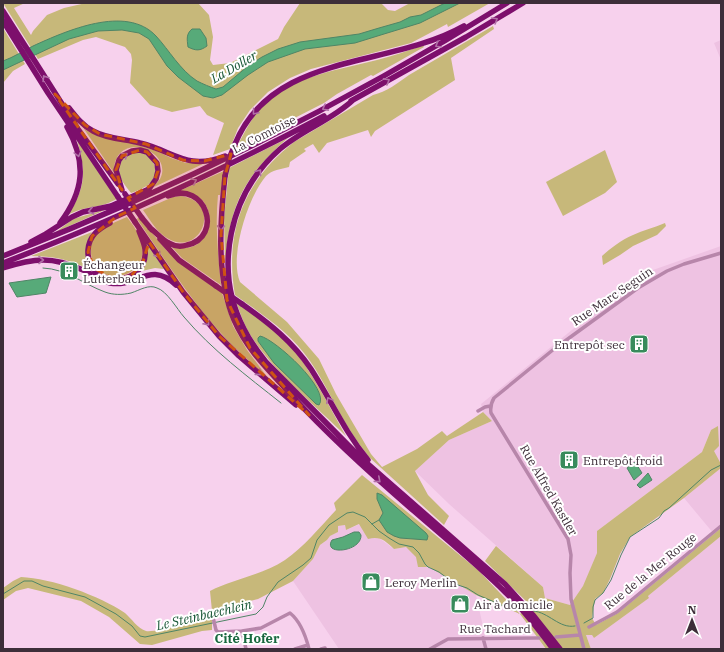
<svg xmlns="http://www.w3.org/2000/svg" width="724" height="652" viewBox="0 0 724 652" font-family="'IBM Plex Serif',serif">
<rect width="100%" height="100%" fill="#f7d1ed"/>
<path fill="#eec2e2" d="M721 40V60L714 43Z
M721 246V464L713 451 711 430 702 452 597 531V553L584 585 570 605 545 598 543 587 449 504 415 471 449 440 492 421 483 412 481 404 621 290 653 270Z
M721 468V528L714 534 684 498Z
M360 524 394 549 406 547 429 567 476 595 486 640H539L546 649H339L293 581 313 559 320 545 327 540 330 536 338 532V526L345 525 346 530Z
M721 536V649H591L586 635H592L594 638 649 598 648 596Z"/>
<path fill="#c7b87a" d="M3 3H25L14 8 31 35 33 31 47 15 64 8 86 3H198L209 15 213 37 210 60 213 65 230 63 278 39 284 27 300 3H381L388 10 395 11 410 3H490L448 27 447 24 411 43 311 69 290 78 268 92 250 110 238 128 230 149 213 155 224 123 207 115 200 106 172 112 150 105 130 83 132 60 131 54 125 47 96 37 83 40 38 59Z
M493 26 494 29 451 58 455 80 375 131 371 137 368 130 327 143 319 153 313 144 304 149 306 151 290 162 289 167C281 169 272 170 266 176 248 197 229 256 240 282L287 322 319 359 336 394 371 454 382 467 417 449 442 431 447 436 483 412 492 421 449 440 415 471 428 495 449 516 444 525 369 457C364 450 358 443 353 435 337 411 326 384 310 361 290 332 263 315 235 295 224 232 244 181 294 142L373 95C386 92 398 83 409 75Z
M3 28 25 64 13 71 3 83Z
M423 45 424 47 373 76 371 75 337 94 324 103 236 148C245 132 253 114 266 102 296 75 339 70 377 60 393 56 408 51 423 45Z
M84 129 96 135 128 142 157 151 171 158 186 163H205L154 187C155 184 158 182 160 179 175 150 113 128 114 173Z
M288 138C243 177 229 207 225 266L224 218 229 168Z
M77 140 117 199C112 201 107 204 102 205 87 209 83 207 68 215 86 187 86 172 77 140Z
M605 150 617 182 605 193 563 216 546 182Z
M142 152C154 158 161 172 150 183 145 188 137 191 131 193 124 184 114 173 120 162 122 158 126 155 129 154 133 152 138 153 142 152Z
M224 171 220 195H218C215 225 218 255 221 285L182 258 170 245C175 246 180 248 185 248 208 248 217 215 202 200 196 194 188 193 179 191Z
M181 196C224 202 200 259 167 238 157 232 150 220 143 210L173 197Z
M107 209 56 232 73 219Z
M127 217C133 225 139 233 142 243 150 280 94 290 91 253 90 247 92 238 97 233 104 226 118 221 127 217Z
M139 217 167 251 198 276 222 293 233 326 247 350 268 378C255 366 241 354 228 341 193 304 165 260 137 219Z
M665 223 666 226 657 235 633 246 620 255 603 265 602 256C611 248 621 240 633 235 643 230 654 228 665 223Z
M92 232C85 245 84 255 90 268L88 269C68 259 53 256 31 256Z
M146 241 164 269 155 268 142 271C148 261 147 252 146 241Z
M236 302C253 314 271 325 285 340 310 366 328 405 346 436 315 405 270 369 248 331 243 322 240 312 236 302Z
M718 426 719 446 714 451 721 464V468L684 498 630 537 620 554 610 579 603 593 595 599 592 618 596 625 618 613 721 528V536L648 596 649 598 594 638 592 635H586L591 649H546L520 614 476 595 429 567H418L416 557 406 547 394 549C385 541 381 536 368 539L359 524 346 530 345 525 338 526V532L330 536 327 540 320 545 313 559 293 581 258 599 212 611 210 591C234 579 262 575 285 560 304 547 320 527 336 510L334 503 362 475 478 570 520 614 530 605 485 561 496 546 543 587 545 598 570 605 583 586 597 553V531L702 452 711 430Z
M21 577C51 578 100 596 125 613 131 618 138 629 146 631 155 633 200 620 212 617V630L202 631 152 645 140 644 109 617 81 601 28 588 16 591 3 600V588L13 581Z"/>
<path fill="#57aa79" stroke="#4f8566" d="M445 3H460L420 23 384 34 355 43 305 49 268 62 248 75 222 95 213 98 203 96 178 77 167 66 149 39 139 33 122 30 98 31 69 39 3 70V61C14 57 23 51 33 46 66 31 126 4 156 36 169 50 180 70 197 81 203 84 210 87 216 89L223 87 248 66 262 57 278 49 300 42 359 34 379 28 400 22 410 17 421 15Z
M192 29H200L206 38 207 46C200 51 196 51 188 47 187 39 186 34 192 29Z
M51 277 46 293 17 297 9 283Z
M260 336C275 339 331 390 319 405L316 404 274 363 258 341V338Z
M635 462 642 473 634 480 627 468Z
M648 473 652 480 640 488 637 485Z
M377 493 382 495 426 533 428 536 427 540 400 538 394 536 387 532 379 520 383 513 377 499Z
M354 532H359L361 535C362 552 322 556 332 540L343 537Z"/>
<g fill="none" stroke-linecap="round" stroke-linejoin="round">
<path stroke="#4f8566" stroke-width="1" d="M43 268C67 269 83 284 105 292 113 295 122 295 131 293 140 290 149 284 157 288 167 291 177 309 184 317 212 350 247 376 281 403
M372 524 379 520
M3 594 24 581H32L43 586 85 597 116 614 132 626 140 636 145 637 256 614 263 607 267 597 278 582 303 565 311 558 317 540 329 525 347 513 353 512 365 517 379 531 389 538 399 544 413 547 419 553 425 564 428 567 439 572 455 584 467 588 478 595 513 610H517
M533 611C549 612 559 629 575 626
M584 623 593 618V607L595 600 603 593 611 580 621 555 630 537 659 518 664 511 669 508 711 470 721 465"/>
<path stroke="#b786aa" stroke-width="3.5" d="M478 411 485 407 490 406
M212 613 216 630 218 632 242 631 246 649
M589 627 617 612 721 526
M242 631 261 628 290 613C300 621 306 637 309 649
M556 637 580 635
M483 638 486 649
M295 649 308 645
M321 649 325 648
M430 649 448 639 539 638
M584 649 571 599 570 573 571 555 568 539 491 413C490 407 491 403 494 398L554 349 638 288 667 271 684 264 721 253"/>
<path stroke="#7d0f6c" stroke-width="5.5" d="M3 11 78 129 118 184
M3 21 48 93 118 197
M353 100C332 120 302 130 280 149 229 194 213 269 244 329 250 341 258 352 266 362L360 457 505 584 533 615 560 649
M351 101 466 37 523 3
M69 108C76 117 83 126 93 131 107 139 125 139 140 143 174 151 187 171 225 156
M235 144C273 51 388 69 464 26
M225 176C220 221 216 277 234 320 248 352 271 372 293 397 331 438 373 476 415 512 446 539 477 564 506 593 524 610 539 630 553 649
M142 218 152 230
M135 222 183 292 219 336 239 356 296 405
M60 223C84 191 87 163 67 127
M110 223C98 229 89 236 88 250 86 290 149 288 145 249 144 242 141 237 139 231
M150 228C156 232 162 240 169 243 174 246 181 247 187 245 224 237 206 180 168 196
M160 239 179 260 216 286
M31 242 44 235 72 217 83 212 111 206 149 189 156 179 158 171 157 163 147 152 140 150 132 151 122 156 119 160 116 170 122 190
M3 256C179 187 347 103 507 3
M3 263C113 221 220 171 324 116
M3 268C34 258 52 256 83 270 92 274 100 281 110 283 137 288 150 260 176 285
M242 304C269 323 293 342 311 369 331 400 344 431 368 460"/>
<path stroke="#7d0f6c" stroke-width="5.5" d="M225 176 229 159 235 144
M125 194 142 218
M118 197 135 222
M216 286 242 304"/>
</g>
<defs><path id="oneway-chevron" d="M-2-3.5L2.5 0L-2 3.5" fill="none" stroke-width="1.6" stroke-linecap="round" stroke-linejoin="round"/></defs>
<g stroke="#b16fa7">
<use href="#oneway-chevron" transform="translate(495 20) rotate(-31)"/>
<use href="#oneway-chevron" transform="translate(438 45) rotate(150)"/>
<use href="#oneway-chevron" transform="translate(45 78) rotate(-122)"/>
<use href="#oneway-chevron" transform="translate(387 81) rotate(-29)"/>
<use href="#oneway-chevron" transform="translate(325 108) rotate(152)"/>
<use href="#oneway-chevron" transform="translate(255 112) rotate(130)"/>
<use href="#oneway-chevron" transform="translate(78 154) rotate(76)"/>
<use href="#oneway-chevron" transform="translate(125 155) rotate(-38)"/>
<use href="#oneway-chevron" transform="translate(259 172) rotate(-53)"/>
<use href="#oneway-chevron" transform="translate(194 181) rotate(-25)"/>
<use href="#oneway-chevron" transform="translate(91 211) rotate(169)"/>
<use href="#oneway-chevron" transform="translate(221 228) rotate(91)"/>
<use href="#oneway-chevron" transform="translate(158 255) rotate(55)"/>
<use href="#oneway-chevron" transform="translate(41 260)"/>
<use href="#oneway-chevron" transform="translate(207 323) rotate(49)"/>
<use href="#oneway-chevron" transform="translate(259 373) rotate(40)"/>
<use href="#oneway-chevron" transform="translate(329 400) rotate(-118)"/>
<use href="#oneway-chevron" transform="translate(378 480) rotate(41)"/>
</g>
<path fill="#ce5313" fill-opacity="0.2" stroke="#ce5313" stroke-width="3" stroke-dasharray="8 5" stroke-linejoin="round" d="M55 94 85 125 100 134 146 144 183 160 204 161 231 154 225 176 221 235 227 300 250 348 309 415 219 336 183 292 149 242 143 262 131 276 115 280 94 268 88 252 92 236 116 217 135 208 128 198 153 184 158 171 157 163 147 152 140 150 122 156 116 170 122 190Z"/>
<defs>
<g id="building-square" transform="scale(1)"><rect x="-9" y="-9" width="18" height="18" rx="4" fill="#388b5c" stroke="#fff"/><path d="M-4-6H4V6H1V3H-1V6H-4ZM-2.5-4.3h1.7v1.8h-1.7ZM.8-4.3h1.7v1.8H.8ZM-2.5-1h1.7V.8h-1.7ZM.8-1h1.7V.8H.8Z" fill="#fff"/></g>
<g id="shop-square" transform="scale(1)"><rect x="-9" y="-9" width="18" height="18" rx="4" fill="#388b5c" stroke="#fff"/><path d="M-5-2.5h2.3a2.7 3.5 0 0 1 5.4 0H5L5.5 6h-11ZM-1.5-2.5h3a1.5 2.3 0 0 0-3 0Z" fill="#fff"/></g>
</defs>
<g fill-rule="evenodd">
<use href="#building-square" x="69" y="271"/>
<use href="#building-square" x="639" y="344"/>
<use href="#building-square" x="569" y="460"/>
<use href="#shop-square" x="371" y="582"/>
<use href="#shop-square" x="460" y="604"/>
</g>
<g text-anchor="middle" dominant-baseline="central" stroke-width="4" stroke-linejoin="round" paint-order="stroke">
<g font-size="12" fill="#3d2e39" stroke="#fff">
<text transform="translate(264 134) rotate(-27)">La Comtoise</text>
<text transform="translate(612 296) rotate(-34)">Rue Marc Seguin</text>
<text transform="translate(549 490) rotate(60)">Rue Alfred Kastler</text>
<text transform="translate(650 571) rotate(-39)">Rue de la Mer Rouge</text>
<text x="495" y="628">Rue Tachard</text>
</g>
<g font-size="12" fill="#3d2e39" stroke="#fff" text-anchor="start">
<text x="83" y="264">Échangeur<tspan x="83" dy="14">Lutterbach</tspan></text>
<text x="625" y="344" text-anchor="end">Entrepôt sec</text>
<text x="583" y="460">Entrepôt froid</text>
<text x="385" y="582">Leroy Merlin</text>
<text x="474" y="604">Air à domicile</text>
</g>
<g font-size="13" font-style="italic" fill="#155433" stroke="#fff">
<text transform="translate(234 67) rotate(-30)">La Doller</text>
<text transform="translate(204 615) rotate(-13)">Le Steinbaechlein</text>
</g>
<g font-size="13" font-weight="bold" fill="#18683f" stroke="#fff">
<text x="247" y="638">Cité Hofer</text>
</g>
</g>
<rect width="724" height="652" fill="none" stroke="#3d2e39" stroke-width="8"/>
<g transform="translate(692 620)" stroke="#ffffff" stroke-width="3" paint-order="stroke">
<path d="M0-3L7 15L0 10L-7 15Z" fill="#3d2e39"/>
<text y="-6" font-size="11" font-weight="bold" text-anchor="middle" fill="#3d2e39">N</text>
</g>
</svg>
